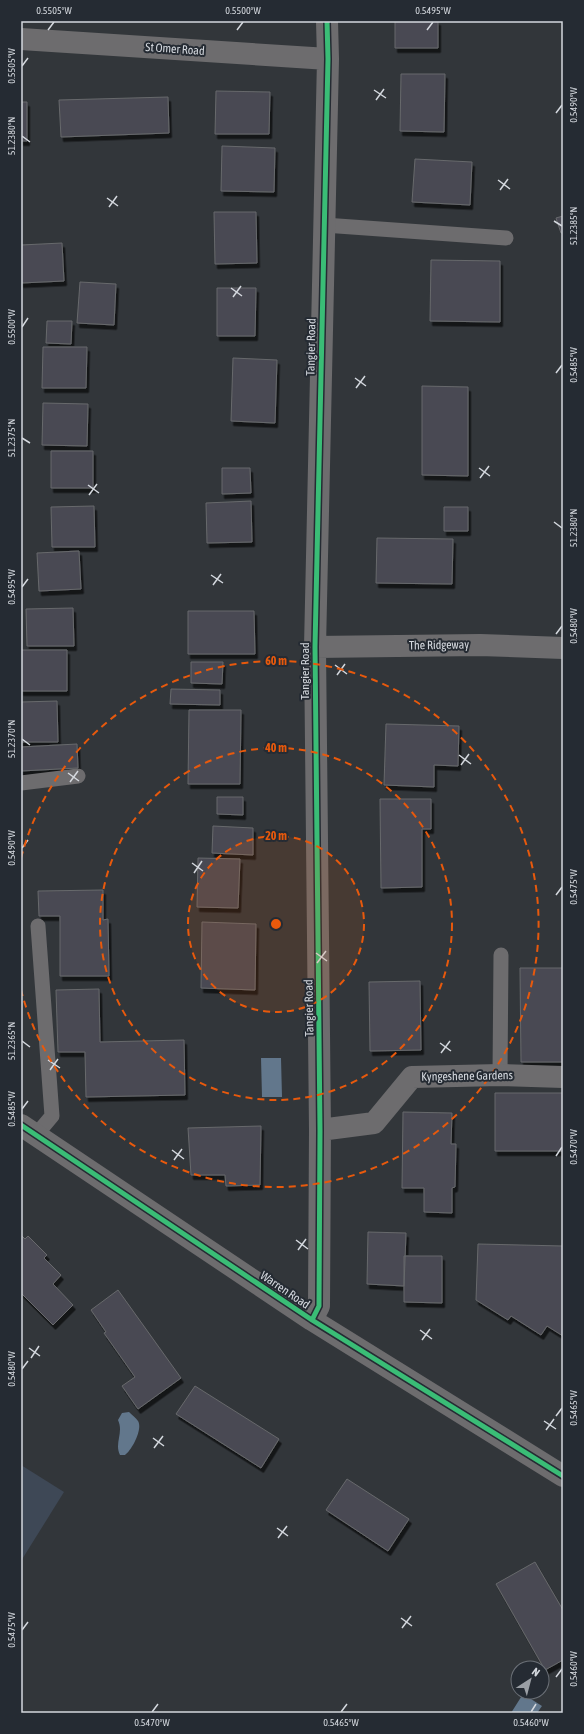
<svg xmlns="http://www.w3.org/2000/svg" width="584" height="1734" viewBox="0 0 584 1734" font-family="'Asap Condensed',sans-serif">
<defs>
<filter id="shadow"><feDropShadow dx="2.5" dy="4.5" stdDeviation="0" flood-color="#0009"/></filter>
</defs>
<rect width="100%" height="100%" fill="#32363a"/>
<path fill="#3e4856" d="M21 1465 64 1492 21 1561Z"/>
<path fill="#62778c" d="M261 1058H281L282 1097H262Z
M129 1412C132 1415 136 1418 138 1421 143 1429 132 1450 125 1455H120C114 1443 124 1433 118 1420L122 1413Z
M523 1694 542 1706 537 1713H511Z"/>
<path fill="#4a4a52" stroke="#67696c" filter="url(#shadow)" d="M395 21H438V48H395Z
M401 74H445L444 132 400 131Z
M216 91 270 92 269 134H215Z
M168 97 169 133 61 137 59 100Z
M21 102H27V141H21Z
M222 146 275 148 274 192 221 191Z
M415 159 472 162 470 205 412 202Z
M214 212H256L257 263 215 264Z
M563 216V233H561L556 218Z
M62 243 64 281 21 283V245Z
M431 260 500 261V322L430 321Z
M80 282 116 284 114 325 77 323Z
M217 288H256L255 336H217Z
M47 321H72L71 344 46 343Z
M43 347H87L86 388H42Z
M233 358 277 360 275 423 231 421Z
M422 386 468 387V476L422 475Z
M43 403 88 404 87 446 42 445Z
M51 451H93V488H51Z
M222 468H250L251 493 222 494Z
M251 501 252 542 207 543 206 503Z
M94 506 95 547H52L51 507Z
M444 507H468V531H444Z
M377 538 453 539 452 584 376 583Z
M79 551 81 589 39 591 37 553Z
M73 608 74 646H27L26 609Z
M188 611H254L255 654H188Z
M21 650H67V691H21Z
M191 662H223L222 684 191 683Z
M171 689 220 690V705L170 704Z
M57 701 58 742H21V702Z
M189 710H241L240 784H188Z
M386 724 459 726 458 766 434 765V787L384 785Z
M77 744 78 768 21 771V747Z
M217 797H243V815L217 814Z
M380 799H431V829H422V887L381 888Z
M213 826 253 828V855L212 853Z
M198 858 240 859 238 908 197 907Z
M103 890V920L108 919 109 976H60V916H39L38 891Z
M202 922 256 924 255 990 201 988Z
M520 968H563V1062H521Z
M420 981 421 1050 370 1051 369 982Z
M99 989 100 1042 184 1040 185 1095 86 1097 85 1052H58L56 990Z
M495 1093H563V1151H495Z
M403 1112 452 1113 451 1144H456L455 1187 452 1188V1213L424 1212V1188H402Z
M261 1126 260 1185 226 1186 225 1175H191L188 1128Z
M368 1232 406 1233 404 1286 367 1284Z
M21 1235 25 1239 28 1236 47 1255 44 1258 61 1275 53 1284 73 1305 53 1325 21 1293Z
M478 1244 563 1246V1336L547 1326 541 1335 511 1316 508 1320 476 1300Z
M404 1256H442V1303L404 1302Z
M118 1290 181 1378 138 1409 122 1386 135 1377 104 1333 106 1332 91 1310Z
M195 1386 279 1439 261 1468 176 1414Z
M347 1479 409 1519 388 1551 326 1510Z
M535 1562 563 1610V1660L545 1670 496 1584Z"/>
<g fill="none" stroke-linecap="round" stroke-linejoin="round">
<path stroke="#6d6c6e" stroke-width="15" d="M324 225 506 238
M21 783 78 776
M500 1075 501 955
M36 1135 52 1116 38 926"/>
<path stroke="#6d6c6e" stroke-width="22" d="M21 39 328 59
M315 647 480 645 563 648
M21 1125 312 1320 563 1476
M320 1130 374 1123 412 1077 500 1075 563 1077
M312 1320 319 1306 320 1130 315 647 328 59 327 21"/>
<g stroke="#252b33" stroke-width="8">
<path id="cycleway" d="M21 1125 312 1320 563 1476
M312 1320 319 1306 320 1130 315 647 328 59 327 21"/>
</g>
<use href="#cycleway" stroke="#3abd76" stroke-width="5"/>
</g>
<path fill="none" stroke="#d4d8de" stroke-width="1.5" d="M48 30 54 22M237 30 243 22M427 30 433 22M22 66 28 58M374 90 386 98M376 100 384 89M556 113 562 105M22 136 30 142M498 180 510 189M500 190 508 179M107 198 118 206M109 207 117 196M554 221 562 226M231 288 242 296M233 297 241 286M22 327 28 318M556 373 562 365M355 378 366 386M356 388 365 376M22 438 30 443M479 468 490 476M480 478 489 466M88 485 99 493M89 495 97 484M554 522 562 528M211 575 223 583M213 585 221 574M22 587 28 579M556 634 562 626M335 665 347 674M337 675 345 664M22 739 30 745M459 755 471 764M461 765 469 754M68 773 79 781M70 782 78 771M22 848 28 840M192 863 203 871M194 873 202 861M556 895 562 887M316 953 327 961M317 963 326 951M22 1041 30 1047M440 1043 451 1051M441 1053 450 1041M48 1060 60 1068M50 1070 58 1059M22 1109 28 1101M172 1150 184 1159M556 1156 562 1147M174 1160 182 1149M296 1240 308 1249M298 1250 306 1239M420 1330 432 1339M422 1340 430 1329M29 1348 40 1356M31 1358 39 1346M22 1369 28 1361M556 1416 562 1408M544 1421 556 1429M546 1430 554 1419M153 1438 164 1446M154 1448 163 1436M277 1528 288 1536M278 1538 287 1526M401 1618 412 1626M402 1628 411 1616M22 1630 28 1622M556 1677 562 1669M152 1712 158 1704M341 1712 347 1704M531 1712 536 1704"/>
<circle cx="276" cy="924" r="88" fill="#e8590c" fill-opacity=".12"/>
<g fill="none" stroke="#e8590c" stroke-width="2" stroke-dasharray="7 5">
<circle cx="276" cy="924" r="88"/>
<circle cx="276" cy="924" r="176"/>
<path d="M21 858A263 263 0 1 1 21 990"/>
</g>
<g text-anchor="middle" dominant-baseline="central" stroke-width="4" stroke-linejoin="round" paint-order="stroke">
<g font-size="12" fill="#d4d8de" stroke="#252b33">
<text transform="translate(175 49) rotate(4)">St Omer Road</text>
<text transform="translate(311 347) rotate(-89)">Tangier Road</text>
<text transform="translate(439 645) rotate(-1)">The Ridgeway</text>
<text transform="translate(305 671) rotate(-90)">Tangier Road</text>
<text transform="translate(309 1008) rotate(-91)">Tangier Road</text>
<text transform="translate(467 1076) rotate(-1)">Kyngeshene Gardens</text>
<text transform="translate(285 1290) rotate(34)">Warren Road</text>
</g>
</g>
<circle cx="276" cy="924" r="6" fill="#e8590c" stroke="#252b33" stroke-width="2"/>
<g font-size="12" text-anchor="middle" font-weight="bold" fill="#e8590c" stroke="#252b33" stroke-width="4" stroke-linejoin="round" paint-order="stroke">
<text x="276" y="665">60 m</text>
<text x="276" y="752">40 m</text>
<text x="276" y="840">20 m</text>
</g>
<rect width="584" height="1734" fill="none" stroke="#252b33" stroke-width="44"/>
<g transform="translate(530 1680) rotate(36)"><circle r="19" fill="#252b33" stroke="#6b7077"/>
<path d="M0-3L7 15L0 10L-7 15Z" fill="#9b9fa5"/>
<text y="-6" font-size="11" font-weight="bold" text-anchor="middle" fill="#d4d8de">N</text>
</g>
<rect x="22" y="22" width="540" height="1690" fill="none" stroke="#d4d8de" stroke-width="1.5"/>
<g font-size="10" text-anchor="middle" fill="#d4d8de">
<text x="54" y="14">0.5505°W</text>
<text x="243" y="14">0.5500°W</text>
<text x="433" y="14">0.5495°W</text>
<text transform="translate(11 66) rotate(-90)" y="4">0.5505°W</text>
<text transform="translate(573 105) rotate(-90)" y="4">0.5490°W</text>
<text transform="translate(11 136) rotate(-90)" y="4">51.2380°N</text>
<text transform="translate(573 226) rotate(-90)" y="4">51.2385°N</text>
<text transform="translate(11 327) rotate(-90)" y="4">0.5500°W</text>
<text transform="translate(573 365) rotate(-90)" y="4">0.5485°W</text>
<text transform="translate(11 438) rotate(-90)" y="4">51.2375°N</text>
<text transform="translate(573 528) rotate(-90)" y="4">51.2380°N</text>
<text transform="translate(11 587) rotate(-90)" y="4">0.5495°W</text>
<text transform="translate(573 626) rotate(-90)" y="4">0.5480°W</text>
<text transform="translate(11 739) rotate(-90)" y="4">51.2370°N</text>
<text transform="translate(11 848) rotate(-90)" y="4">0.5490°W</text>
<text transform="translate(573 887) rotate(-90)" y="4">0.5475°W</text>
<text transform="translate(11 1041) rotate(-90)" y="4">51.2365°N</text>
<text transform="translate(11 1109) rotate(-90)" y="4">0.5485°W</text>
<text transform="translate(573 1147) rotate(-90)" y="4">0.5470°W</text>
<text transform="translate(11 1369) rotate(-90)" y="4">0.5480°W</text>
<text transform="translate(573 1408) rotate(-90)" y="4">0.5465°W</text>
<text transform="translate(11 1630) rotate(-90)" y="4">0.5475°W</text>
<text transform="translate(573 1669) rotate(-90)" y="4">0.5460°W</text>
<text x="152" y="1726">0.5470°W</text>
<text x="341" y="1726">0.5465°W</text>
<text x="531" y="1726">0.5460°W</text>
</g>
</svg>
